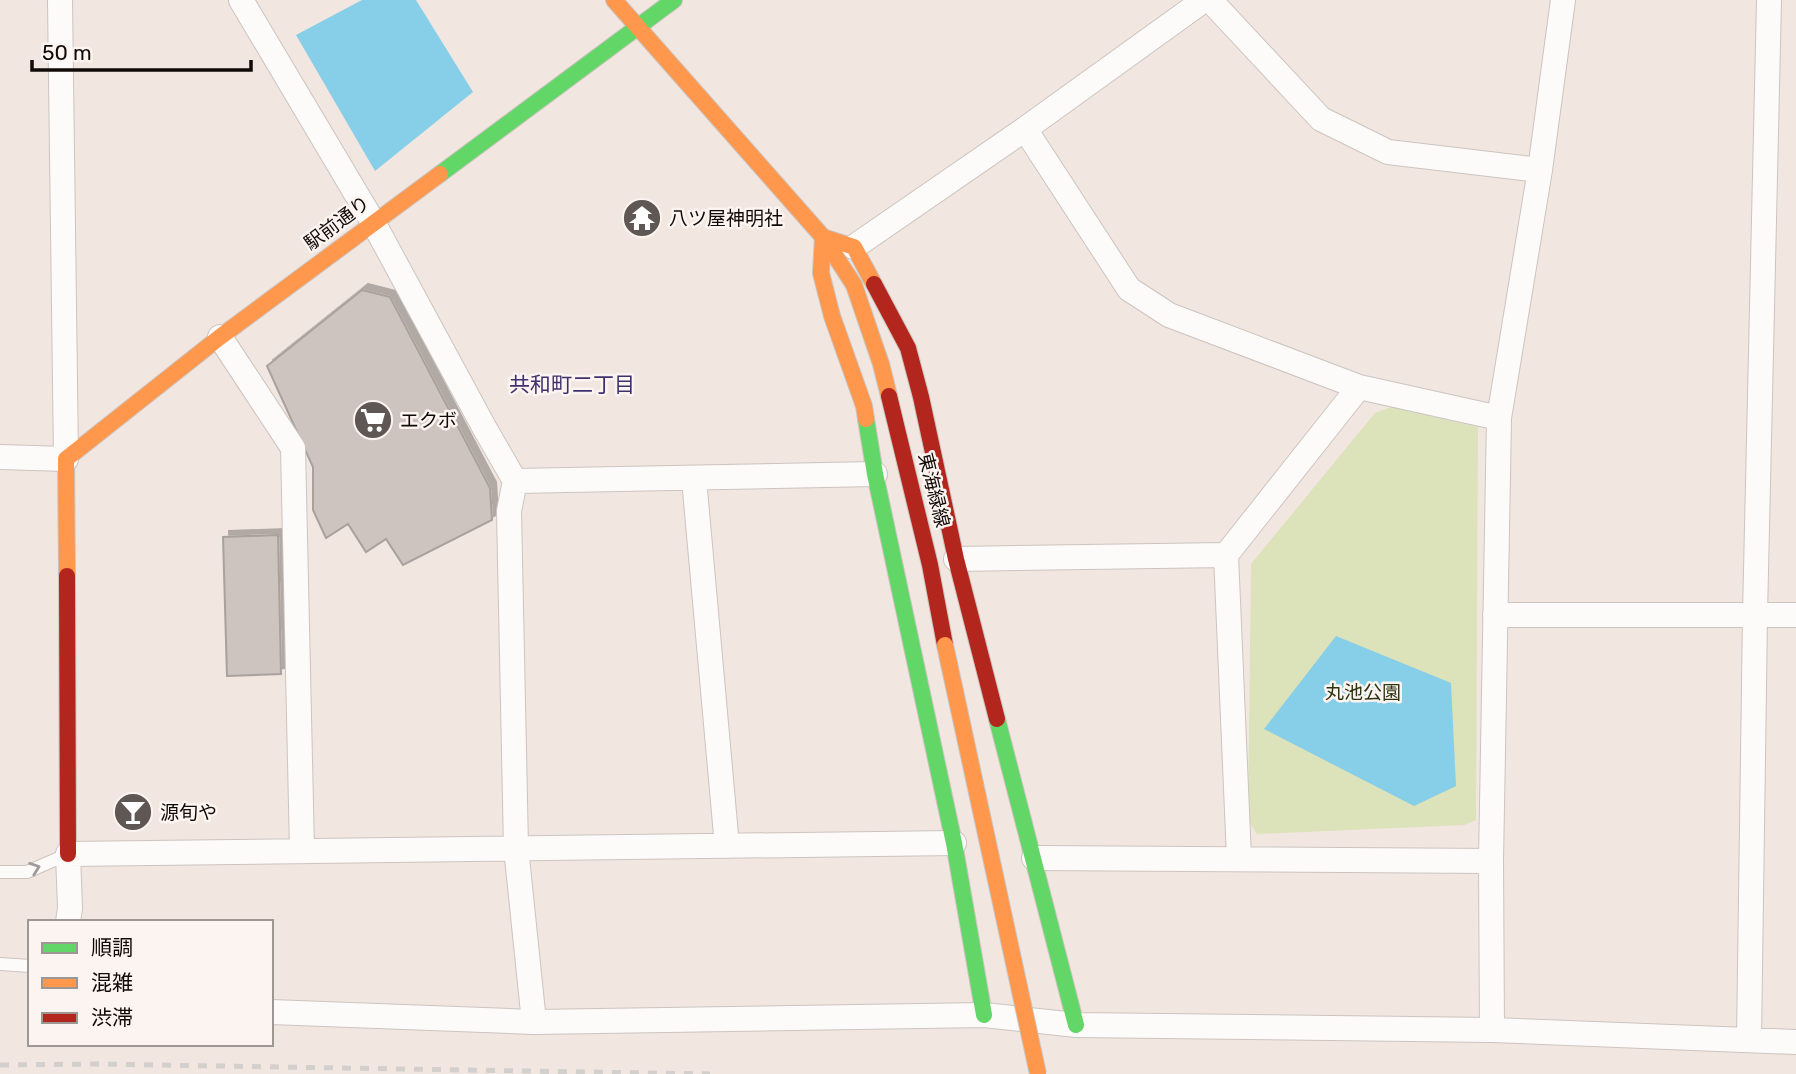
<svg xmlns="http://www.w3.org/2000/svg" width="1796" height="1074" viewBox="0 0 1796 1074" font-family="Rubik,'Noto Sans JP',sans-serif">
<defs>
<filter id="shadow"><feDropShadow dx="6" dy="-6" stdDeviation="0" flood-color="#0004"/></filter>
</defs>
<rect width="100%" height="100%" fill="#f1e6e0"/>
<path fill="#dce2b9" d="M1391 407 1478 427 1476 820 1464 825 1257 834 1248 820 1251 564 1375 413Z"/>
<path fill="#87cee8" d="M362 0H416L473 92 375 171 296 35Z
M1336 636 1451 683 1456 786 1414 806 1264 729Z"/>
<path fill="#cdc4c0" stroke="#a9a19c" stroke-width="2" filter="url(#shadow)" d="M362 290 390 297 490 488 492 520 403 565 386 539 366 552 348 524 326 538 313 510V467L267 366Z
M278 535 281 674 227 676 223 537Z"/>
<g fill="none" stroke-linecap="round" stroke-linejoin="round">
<g stroke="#ccc4bf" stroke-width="14">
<path id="lane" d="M0 872H27L66 855
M0 964 30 966"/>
</g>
<g stroke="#ccc4bf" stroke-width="26">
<path id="street" d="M241 0 373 222 484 427 515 481 509 511 516 848 534 1022
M1210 0 1321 119 1388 152 1540 170
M1025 129 1129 289 1169 315 1359 387 1499 418
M854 247 1025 129 1204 0
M220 337 293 448 302 850
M0 457 66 459 60 0
M694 479 727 846
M515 481 875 474
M956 559 1226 555
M1495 615H1796
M1034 858 1491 861
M1239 858 1226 555 1359 387
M68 922 70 908 68 854 954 843
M271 1012 534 1022 984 1015 1076 1025 1492 1030 1796 1042
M1492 1030 1491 861 1499 418 1540 170 1563 0
M1749 1039 1755 615 1769 0"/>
</g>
<g stroke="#ccc4bf" stroke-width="18">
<path id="fast" d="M440 174 674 0
M866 419 875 474 954 843 984 1015
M997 719 1076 1025"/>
</g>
<g stroke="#ccc4bf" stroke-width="18">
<path id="slow" d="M614 0 823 237 854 285 881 364 889 396
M866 419 864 406 832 316 821 273 823 237 854 247 874 284
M67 576 66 459 220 337 440 174"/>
</g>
<g stroke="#ccc4bf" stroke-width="18">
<path id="jam" d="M874 284 908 348 921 397 956 559 997 719
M889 396 930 565 945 645
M67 576 68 854"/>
</g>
<use href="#lane" stroke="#fdfbfa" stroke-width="12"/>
<use href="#street" stroke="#fdfbfa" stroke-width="24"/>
<use href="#fast" stroke="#63d668" stroke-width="16"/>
<use href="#slow" stroke="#ff974d" stroke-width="16"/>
<use href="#jam" stroke="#b3261e" stroke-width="16"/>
<path stroke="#d2cfcd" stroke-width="5" stroke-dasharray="9 9" stroke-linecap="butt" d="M0 1065 95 1064 710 1074"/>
<g stroke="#ccc4bf" stroke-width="18" stroke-linecap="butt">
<path id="slow-bridge" d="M945 645 1038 1074"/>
</g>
<use href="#slow-bridge" stroke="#ff974d" stroke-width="16"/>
</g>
<defs><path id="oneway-chevron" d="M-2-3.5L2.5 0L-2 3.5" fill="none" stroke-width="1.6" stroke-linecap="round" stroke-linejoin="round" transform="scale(1.75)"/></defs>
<use stroke="#9e9b99" href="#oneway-chevron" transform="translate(35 868) rotate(-20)"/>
<defs>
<g id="temple-disc" transform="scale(2.0125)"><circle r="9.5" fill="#5f5753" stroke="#fcf4f0"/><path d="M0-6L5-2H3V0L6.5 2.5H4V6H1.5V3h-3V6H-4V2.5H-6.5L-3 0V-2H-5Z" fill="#fff"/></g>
<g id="supermarket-disc" transform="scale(2.0125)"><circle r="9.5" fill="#5f5753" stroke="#fcf4f0"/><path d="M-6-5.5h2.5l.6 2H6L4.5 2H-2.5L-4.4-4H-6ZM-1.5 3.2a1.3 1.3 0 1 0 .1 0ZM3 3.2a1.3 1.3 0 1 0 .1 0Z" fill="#fff"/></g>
<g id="bar-disc" transform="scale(2.0125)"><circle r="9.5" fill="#5f5753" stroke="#fcf4f0"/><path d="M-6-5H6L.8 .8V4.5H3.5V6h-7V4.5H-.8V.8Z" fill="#fff"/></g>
</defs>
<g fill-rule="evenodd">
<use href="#temple-disc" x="642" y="218"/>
<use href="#supermarket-disc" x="373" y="420"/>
<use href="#bar-disc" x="133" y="812"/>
</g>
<g text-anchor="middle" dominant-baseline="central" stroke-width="5" stroke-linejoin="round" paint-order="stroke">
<g font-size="19" fill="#100a07" stroke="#fcf4f0" text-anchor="start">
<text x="669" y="218">八ツ屋神明社</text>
<text x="400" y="420">エクボ</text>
<text x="160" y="812">源旬や</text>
</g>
<g font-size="19" fill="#100a07" stroke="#fcf4f0">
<text transform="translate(337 223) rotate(-37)">駅前通り</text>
<text transform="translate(934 490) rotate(76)">東海緑線</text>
</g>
<g font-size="19" fill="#2c3512" stroke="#fcf4f0">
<text x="1363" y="692">丸池公園</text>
</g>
<g font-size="21" fill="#3f316d" stroke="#fcf4f0">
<text x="572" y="384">共和町二丁目</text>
</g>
</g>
<rect x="28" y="920" width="245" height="126" fill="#fcf4f0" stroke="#9e9693" stroke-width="2"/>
<rect x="42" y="943" width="35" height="10" fill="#63d668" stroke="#9e9693" stroke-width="2"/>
<text x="91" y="955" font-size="21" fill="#100a07">順調</text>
<rect x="42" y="978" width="35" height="10" fill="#ff974d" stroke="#9e9693" stroke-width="2"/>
<text x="91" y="990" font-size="21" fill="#100a07">混雑</text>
<rect x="42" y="1013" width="35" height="10" fill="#b3261e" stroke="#9e9693" stroke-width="2"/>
<text x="91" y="1025" font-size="21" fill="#100a07">渋滞</text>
<path d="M32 60v10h219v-10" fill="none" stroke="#100a07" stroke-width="3.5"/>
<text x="42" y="60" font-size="21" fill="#100a07" stroke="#fcf4f0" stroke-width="5" paint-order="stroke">50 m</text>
</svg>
